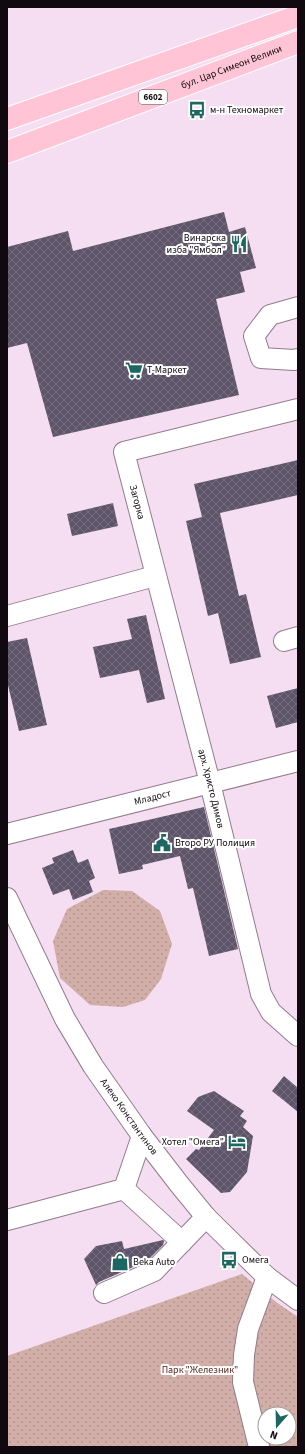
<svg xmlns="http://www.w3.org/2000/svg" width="305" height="1454" viewBox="0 0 305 1454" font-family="'Source Sans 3',sans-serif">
<defs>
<pattern id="park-dots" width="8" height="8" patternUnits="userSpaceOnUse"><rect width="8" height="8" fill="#d1aea8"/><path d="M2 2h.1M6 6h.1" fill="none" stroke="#b2948f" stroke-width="1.8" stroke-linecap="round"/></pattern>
<pattern id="building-cross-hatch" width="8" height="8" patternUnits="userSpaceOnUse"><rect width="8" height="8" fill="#5e556a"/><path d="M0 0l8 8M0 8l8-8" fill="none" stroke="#746d7d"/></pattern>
</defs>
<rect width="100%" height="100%" fill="#f5def1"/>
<path fill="url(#park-dots)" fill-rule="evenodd" d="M103 890 132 891 160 911 172 944 161 979 145 1000 123 1007 90 1005 60 978 53 941 67 909Z
M242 1274 276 1302 298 1317V1447H7V1356ZM265 1414H289V1438H265Z"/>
<path fill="url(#building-cross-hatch)" d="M224 212 229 232 245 227 256 268 240 272 245 292 216 299 239 395 53 437 27 343 7 348V247L68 231 73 251Z
M298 460V495L220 513 239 596 246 594 261 657 230 664 218 613 208 616 186 521 202 517 194 484Z
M113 503 118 526 72 536 67 514Z
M146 615 165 699 147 703 139 670 100 678 93 647 132 639 127 619Z
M27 638 47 725 19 731 7 681V642Z
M298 688V722L276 728 267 696Z
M204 807 238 949 209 956 193 888 188 889 180 856 142 865 143 869 119 874 109 829Z
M73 850 78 863 88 859 95 878 89 881 93 892 73 900 69 889 53 895 42 868 54 863 52 858Z
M284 1076 298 1088V1112L272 1091Z
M214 1091 244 1111 240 1116 247 1121 243 1127 253 1136 247 1172 230 1192 221 1193 186 1159 196 1149 199 1150 214 1130 187 1111 198 1097Z
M163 1240 164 1241 163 1245 147 1261 99 1282 96 1285 84 1259 96 1246 122 1241 124 1249Z"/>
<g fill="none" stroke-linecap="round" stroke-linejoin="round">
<g stroke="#917c8d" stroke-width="22">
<g id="minor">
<path d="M298 307 270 315 254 336 261 358 294 360 298 359"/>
<path id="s1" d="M298 409 124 452 210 783 261 994 271 1012 298 1036"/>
<path d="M7 616 155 576"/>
<path d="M284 641 298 637"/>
<path id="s2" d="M7 834 298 761"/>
<path id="s3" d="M7 898 65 1019 93 1066 142 1136 179 1184 206 1217 267 1277 298 1300"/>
<path d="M142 1136 124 1189 182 1242"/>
<path d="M7 1220 124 1189"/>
<path d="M104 1293 154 1271 206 1217"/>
<path d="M259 1447 243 1382 244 1355 248 1329 267 1277"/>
</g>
</g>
<g stroke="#fff" stroke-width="24">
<g id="major">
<path d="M7 119 298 16"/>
<path id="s4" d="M7 152 298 42"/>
</g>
</g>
<use href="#minor" stroke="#fff" stroke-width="20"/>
<use href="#major" stroke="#ffc4d5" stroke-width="22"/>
</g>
<defs>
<g id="bus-bare" transform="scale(1.38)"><path d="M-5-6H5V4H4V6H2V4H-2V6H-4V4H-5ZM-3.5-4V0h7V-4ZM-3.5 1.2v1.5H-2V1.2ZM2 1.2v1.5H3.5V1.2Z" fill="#1c6762" stroke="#fff" stroke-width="2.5" paint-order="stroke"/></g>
<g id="restaurant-bare" transform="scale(1.38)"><path d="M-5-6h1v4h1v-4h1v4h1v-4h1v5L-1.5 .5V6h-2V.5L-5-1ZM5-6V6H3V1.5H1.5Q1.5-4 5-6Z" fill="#1c6762" stroke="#fff" stroke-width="2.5" paint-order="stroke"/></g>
<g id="supermarket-bare" transform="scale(1.38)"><path d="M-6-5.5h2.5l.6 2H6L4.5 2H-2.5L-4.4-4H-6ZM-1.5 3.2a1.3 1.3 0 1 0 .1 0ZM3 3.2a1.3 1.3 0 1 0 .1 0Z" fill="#1c6762" stroke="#fff" stroke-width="2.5" paint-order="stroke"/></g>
<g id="civic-bare" transform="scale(1.38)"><path d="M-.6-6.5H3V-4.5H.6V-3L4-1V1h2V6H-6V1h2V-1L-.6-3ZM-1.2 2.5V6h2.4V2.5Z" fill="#1c6762" stroke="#fff" stroke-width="2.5" paint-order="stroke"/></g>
<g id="hotel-bare" transform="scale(1.38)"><path d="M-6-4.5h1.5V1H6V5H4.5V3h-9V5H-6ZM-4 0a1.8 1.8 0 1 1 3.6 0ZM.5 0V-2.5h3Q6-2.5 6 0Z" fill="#1c6762" stroke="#fff" stroke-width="2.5" paint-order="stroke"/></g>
<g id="shop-bare" transform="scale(1.38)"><path d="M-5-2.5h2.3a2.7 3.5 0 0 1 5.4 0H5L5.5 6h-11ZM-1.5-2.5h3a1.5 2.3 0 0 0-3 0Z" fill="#1c6762" stroke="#fff" stroke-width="2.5" paint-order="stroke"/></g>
</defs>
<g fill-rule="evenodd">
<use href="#bus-bare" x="197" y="110"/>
<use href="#restaurant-bare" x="239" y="244"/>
<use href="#supermarket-bare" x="134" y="370"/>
<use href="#civic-bare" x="162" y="843"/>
<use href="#hotel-bare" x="237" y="1142"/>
<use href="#bus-bare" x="229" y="1260"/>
<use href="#shop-bare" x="120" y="1262"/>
</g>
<g text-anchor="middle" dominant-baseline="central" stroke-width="4" stroke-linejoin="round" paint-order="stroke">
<rect fill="#fff" stroke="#585357" stroke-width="1" x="139" y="90" width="28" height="14" rx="3"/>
<g font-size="9" font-weight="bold" fill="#10090f">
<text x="153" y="97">6602</text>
</g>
<g font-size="10" fill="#10090f" stroke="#fff">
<text stroke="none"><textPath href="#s4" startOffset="240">бул. Цар Симеон Велики</textPath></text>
<text stroke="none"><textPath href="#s1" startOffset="231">Загорка</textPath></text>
<text stroke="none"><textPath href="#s1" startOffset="527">арх. Христо Димов</textPath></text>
<text stroke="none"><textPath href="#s2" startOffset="150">Младост</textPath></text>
<text stroke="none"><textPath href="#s3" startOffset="251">Алеко Константинов</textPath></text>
</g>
<g font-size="10" fill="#10090f" stroke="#fff" text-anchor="start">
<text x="210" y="110">м-н Техномаркет</text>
<text x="226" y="238" text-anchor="end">Винарска<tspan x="226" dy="12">изба "Ямбол"</tspan></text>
<text x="147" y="370">Т-Маркет</text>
<text x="175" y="843">Второ РУ Полиция</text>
<text x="224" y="1142" text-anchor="end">Хотел "Омега"</text>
<text x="242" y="1260">Омега</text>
<text x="133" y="1262">Beka Auto</text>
</g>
<g font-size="10" fill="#501d16" stroke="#fff">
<text x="200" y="1370">Парк "Железник"</text>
</g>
</g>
<rect width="305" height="1454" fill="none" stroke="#10090f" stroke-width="16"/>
<g transform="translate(277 1426) rotate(200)"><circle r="19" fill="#ffffff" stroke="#9f9d9f"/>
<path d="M0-3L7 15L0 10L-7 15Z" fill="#1c6762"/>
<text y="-6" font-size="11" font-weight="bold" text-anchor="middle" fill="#10090f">N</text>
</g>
</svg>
